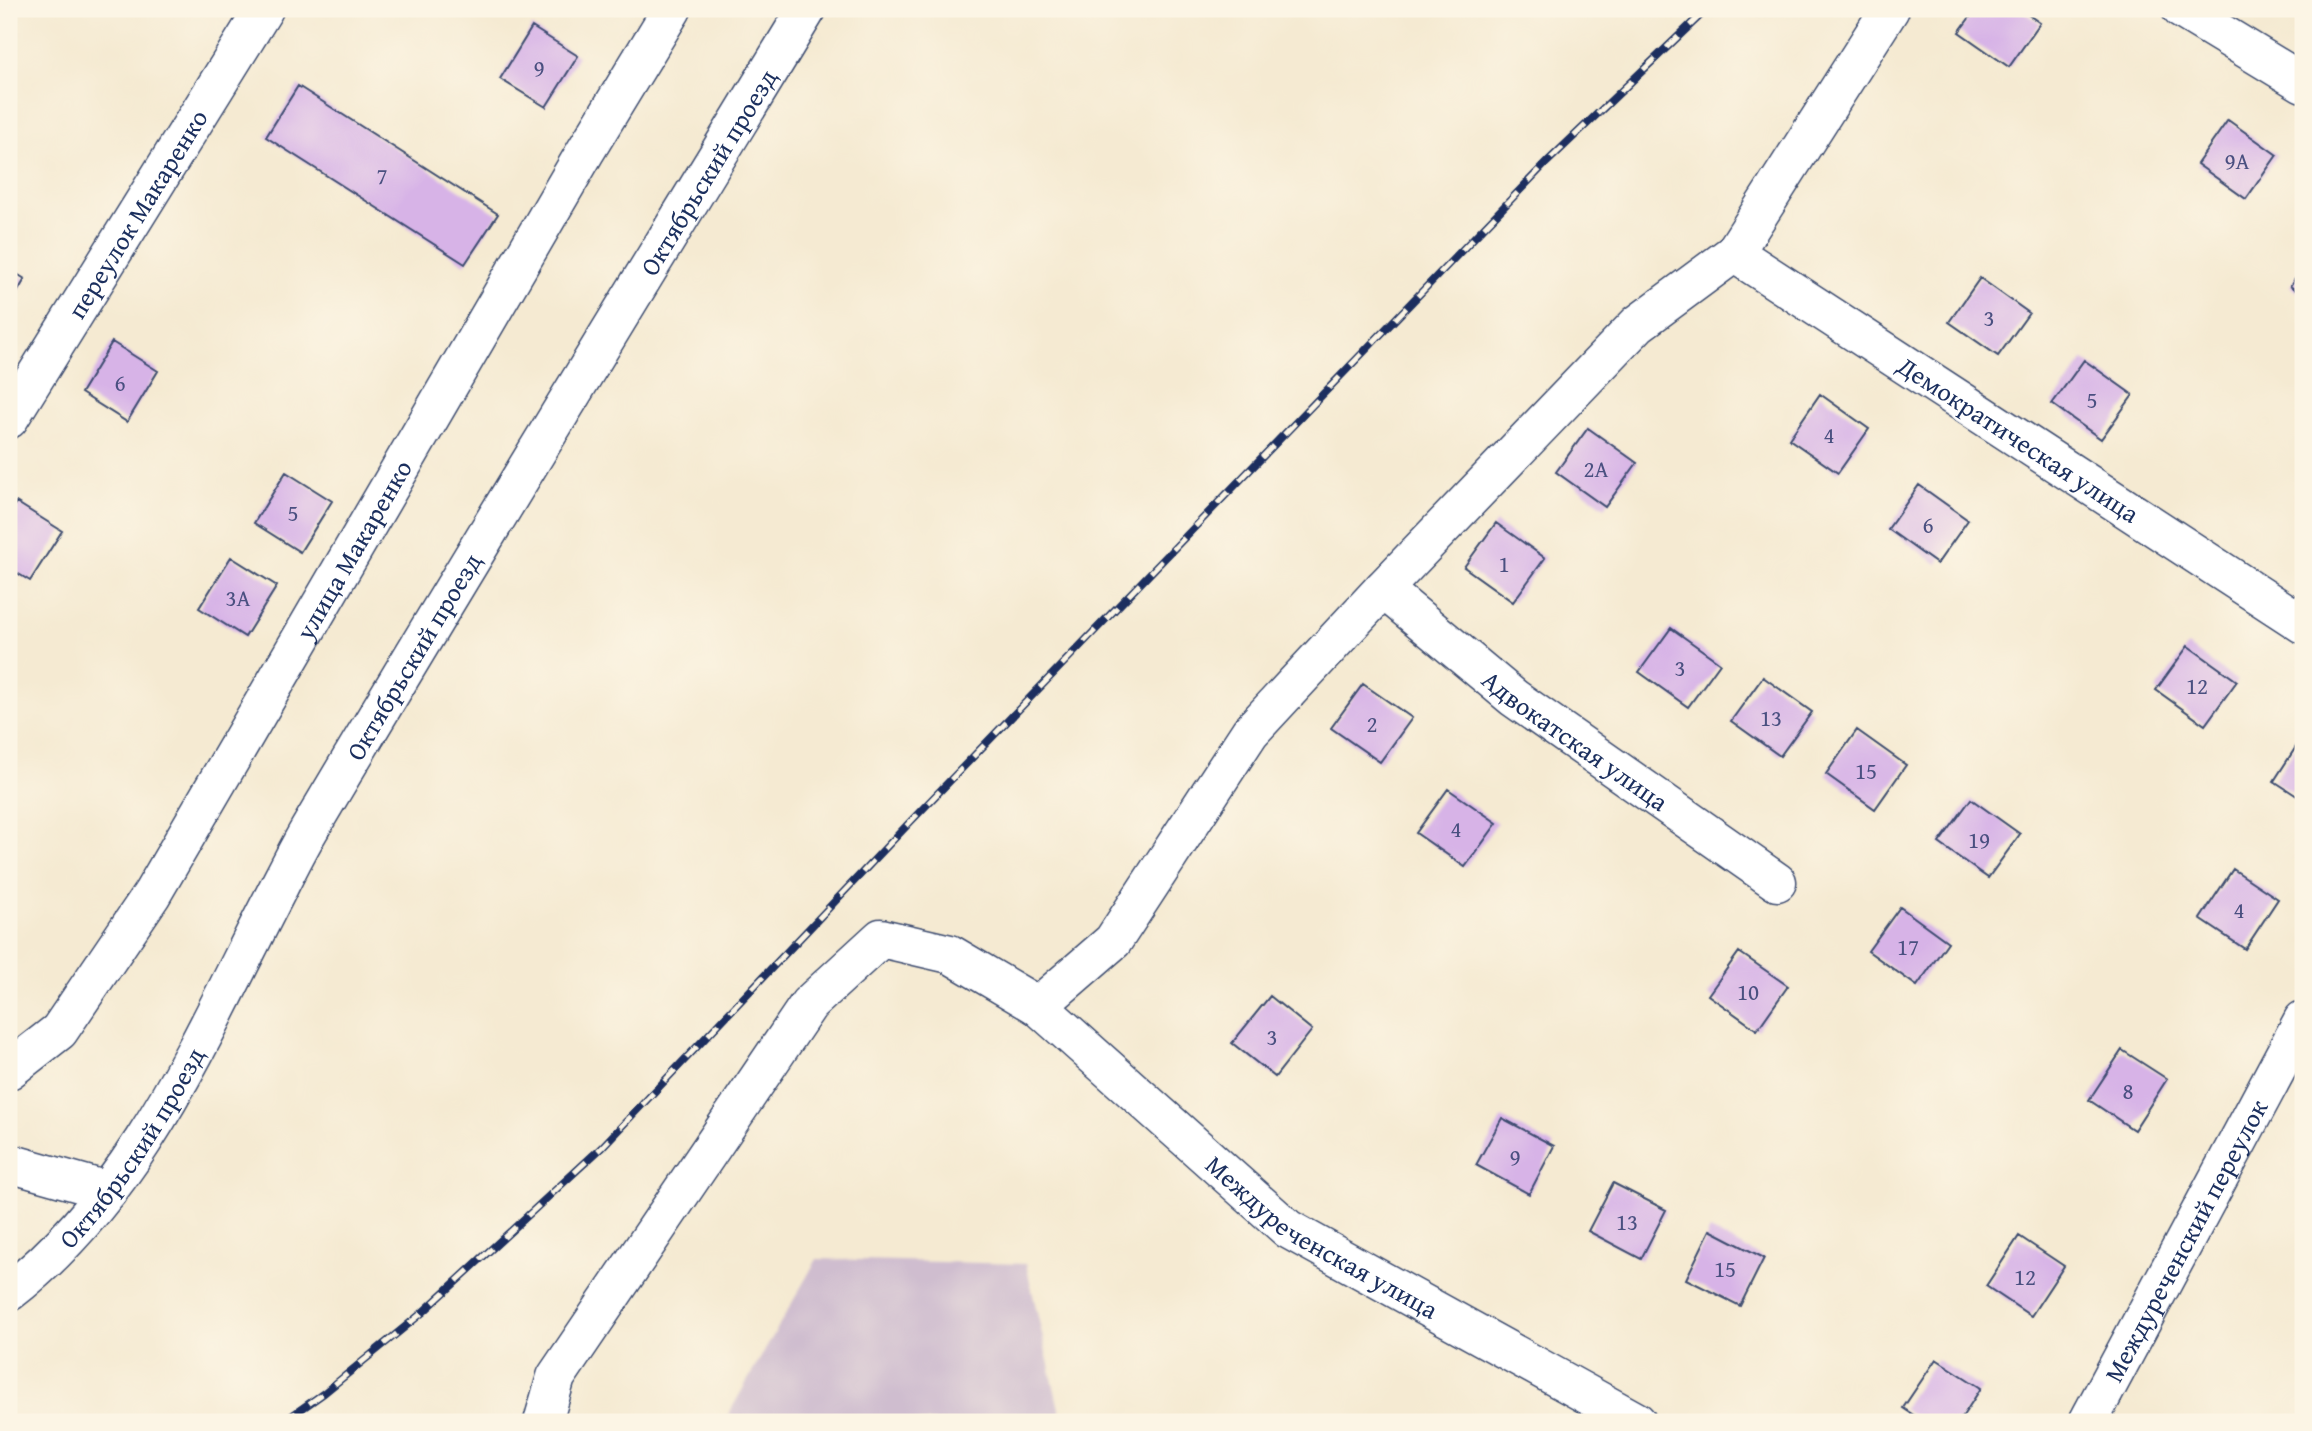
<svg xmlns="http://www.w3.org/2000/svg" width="2312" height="1431" viewBox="0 0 2312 1431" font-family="'Gentium Book Plus',serif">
<rect width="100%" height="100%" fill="#fcf5e5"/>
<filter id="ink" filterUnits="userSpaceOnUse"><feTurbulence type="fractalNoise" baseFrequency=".0143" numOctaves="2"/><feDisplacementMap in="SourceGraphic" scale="14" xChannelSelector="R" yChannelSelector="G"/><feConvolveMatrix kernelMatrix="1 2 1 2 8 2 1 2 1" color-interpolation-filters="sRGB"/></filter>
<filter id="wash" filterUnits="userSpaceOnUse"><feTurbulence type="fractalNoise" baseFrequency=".00686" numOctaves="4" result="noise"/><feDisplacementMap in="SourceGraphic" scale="28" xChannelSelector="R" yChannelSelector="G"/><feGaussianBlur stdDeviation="1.57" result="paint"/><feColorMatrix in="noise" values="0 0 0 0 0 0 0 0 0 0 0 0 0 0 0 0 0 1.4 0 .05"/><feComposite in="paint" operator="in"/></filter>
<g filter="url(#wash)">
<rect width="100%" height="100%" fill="#f5ead2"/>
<path fill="#cfbdcf" d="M817 1259 1026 1264 1062 1422H724Z"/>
<g id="blocks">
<path fill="#d7b3e7" d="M1976 9H2020L2040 23 2009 67 1959 32Z
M532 27 578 56 546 107 500 79Z
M298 86 498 214 465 264 266 137Z
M2228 120 2277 155 2246 199 2197 164Z
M2303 268V295L2290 286Z
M9 269 25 279 9 306Z
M1980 278 2029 313 1998 356 1949 322Z
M112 342 158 371 127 422 81 393Z
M2084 360 2133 395 2101 439 2052 404Z
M1820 394 1869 429 1838 473 1789 439Z
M1588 428 1637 463 1605 507 1556 472Z
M286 472 332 501 300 552 254 523Z
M1919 485 1968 520 1937 564 1888 529Z
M16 502 62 531 30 581 9 568V514Z
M1496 523 1545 558 1513 602 1464 567Z
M231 557 277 586 245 637 199 608Z
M1671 628 1720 663 1688 707 1639 672Z
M2188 646 2237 681 2205 725 2156 690Z
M1763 677 1812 712 1780 756 1731 721Z
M1363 684 1412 718 1380 762 1331 728Z
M1857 730 1906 765 1875 809 1826 774Z
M2303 736V800L2274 781Z
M1448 789 1497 823 1465 867 1416 833Z
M1971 799 2020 834 1988 878 1939 843Z
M2233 869 2278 899 2245 949 2200 919Z
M1900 907 1948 942 1917 986 1868 951Z
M1739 952 1788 986 1757 1030 1708 995Z
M1270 996 1312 1030 1275 1077 1232 1043Z
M2122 1050 2167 1079 2134 1130 2089 1100Z
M1502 1118 1554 1146 1529 1194 1476 1165Z
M1613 1183 1666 1210 1641 1259 1588 1231Z
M1710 1230 1764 1258 1740 1306 1686 1279Z
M2019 1236 2064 1266 2031 1316 1986 1286Z
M1936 1359 1981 1388 1959 1422H1924L1903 1408Z"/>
</g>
</g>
<g filter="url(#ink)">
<use href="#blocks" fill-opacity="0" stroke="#3c4b6f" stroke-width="2"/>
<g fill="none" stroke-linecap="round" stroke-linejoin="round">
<g stroke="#3c4b6f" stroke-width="41">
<g id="minor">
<path d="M2181 9 2303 83"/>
<path id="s1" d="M1734 253 2303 624"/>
<path id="s2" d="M9 419 264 9"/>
<path id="s3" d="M1383 589 1514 698 1777 882"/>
<path d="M1038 1006 1113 941 1250 732 1383 589 1638 324 1734 253 1890 9"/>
<path id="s4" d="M9 1070 59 1031 152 894 585 152 672 9"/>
<path d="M9 1163 108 1191"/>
<path id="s5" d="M9 1292C135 1195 199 1042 270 904 283 879 295 854 309 830 472 554 641 282 807 9"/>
<path id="s6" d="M543 1422 556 1377 809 1004 881 938 950 954 1038 1006 1288 1229 1637 1422"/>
<path id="s7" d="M2088 1422 2303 1020"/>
</g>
</g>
<use href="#minor" stroke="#fff" stroke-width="38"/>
<g stroke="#1b2f5e" stroke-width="8">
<path id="rail" d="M283 1422 324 1393 422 1313 601 1148 912 820 1547 162 1707 9"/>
</g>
<use href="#rail" stroke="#fcf5e5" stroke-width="5" stroke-dasharray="16" stroke-linecap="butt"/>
</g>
</g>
<g text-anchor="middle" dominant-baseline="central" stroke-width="5" stroke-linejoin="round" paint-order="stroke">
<g font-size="23" fill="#4a5080">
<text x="539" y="67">9</text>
<text x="2237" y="160">9А</text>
<text x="382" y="175">7</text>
<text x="1989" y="317">3</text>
<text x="120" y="382">6</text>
<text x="2092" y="399">5</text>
<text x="1829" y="434">4</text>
<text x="1596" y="468">2А</text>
<text x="293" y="512">5</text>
<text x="1928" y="524">6</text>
<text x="1504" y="563">1</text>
<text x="238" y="597">3А</text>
<text x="1680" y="667">3</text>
<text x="2197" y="685">12</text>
<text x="1771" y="717">13</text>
<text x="1372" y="723">2</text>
<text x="1866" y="770">15</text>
<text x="1456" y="828">4</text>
<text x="1979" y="839">19</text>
<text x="2239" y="909">4</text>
<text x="1908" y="946">17</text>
<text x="1748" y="991">10</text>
<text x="1272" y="1036">3</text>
<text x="2128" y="1090">8</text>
<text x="1515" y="1156">9</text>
<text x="1627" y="1221">13</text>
<text x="1725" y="1268">15</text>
<text x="2025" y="1276">12</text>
</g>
<g font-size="26" fill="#1b2f5e" stroke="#fcf5e5">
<text stroke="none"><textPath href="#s5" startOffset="1325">Октябрьский проезд</textPath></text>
<text stroke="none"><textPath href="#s2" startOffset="242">переулок Макаренко</textPath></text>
<text stroke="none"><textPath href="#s1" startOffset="340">Демократическая улица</textPath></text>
<text stroke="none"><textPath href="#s4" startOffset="628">улица Макаренко</textPath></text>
<text stroke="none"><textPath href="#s5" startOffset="758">Октябрьский проезд</textPath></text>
<text stroke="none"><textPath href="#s3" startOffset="245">Адвокатская улица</textPath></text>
<text stroke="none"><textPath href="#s5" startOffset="191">Октябрьский проезд</textPath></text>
<text stroke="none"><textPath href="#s6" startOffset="1136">Междуреченская улица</textPath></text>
<text stroke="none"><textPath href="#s7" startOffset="206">Междуреченский переулок</textPath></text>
</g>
</g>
<rect width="2312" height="1431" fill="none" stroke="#fcf5e5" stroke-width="35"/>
</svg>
